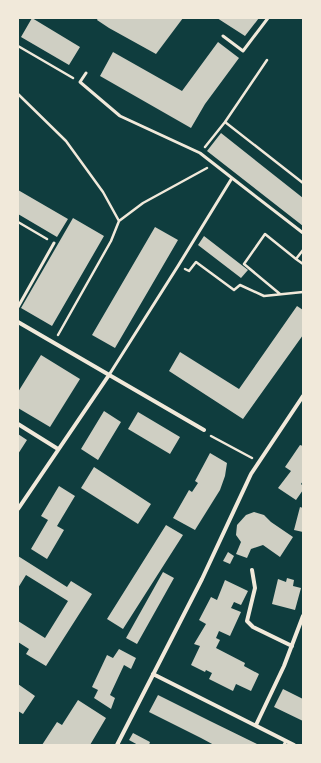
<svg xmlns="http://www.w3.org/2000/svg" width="321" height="763" viewBox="0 0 321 763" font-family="'Fira Sans Condensed',sans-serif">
<rect width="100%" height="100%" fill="#0f3d3e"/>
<path fill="#cfcfc3" d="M32 18 80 47 69 65 21 37Z
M98 18H183L156 54 109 28 97 20Z
M217 18H259L245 36Z
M218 42 239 58 205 104 191 128 100 76 113 52 182 91Z
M221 133 303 198V226L207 151Z
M18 190 68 219 57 237 18 214Z
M73 218 104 236 52 326 21 308Z
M155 227 178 240 115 348 92 335Z
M204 236 248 270 241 278 198 245Z
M297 306 303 310V335L243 419 169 371 180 352 239 389Z
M41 355 80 379 50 427 18 408V392Z
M104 411 121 422 98 460 81 449Z
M138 412 180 437 170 454 128 429Z
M18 434 27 440 18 454Z
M300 445 303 446V481L301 484 303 486V490L296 500 278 488 291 471 285 467Z
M210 453 227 463 225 476 220 490 195 530 173 518 189 490 192 492 198 483 195 481Z
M94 467 151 504 138 524 81 488Z
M59 486 75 496 57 526 64 530 47 559 31 549 48 520 41 516Z
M300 507 303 508V532L294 530Z
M254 512 264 515 271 522 293 537 280 557 263 545 251 549 247 558 236 554 241 542 236 535 237 525 246 515Z
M166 525 183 535 123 629 107 619Z
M228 552 234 556 230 564 223 561Z
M18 556 67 587 71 581 92 594 46 666 26 654 29 649 18 642V621L45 638 68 601 26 575 18 588Z
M163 572 174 578 137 644 126 638Z
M287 578 294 580 293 586 301 588 295 610 272 604 278 579 286 582Z
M225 580 248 591 241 605 234 602 231 608 241 612 230 636 219 631 216 638 220 640 216 648 245 663 244 666 259 674 251 691 236 684 233 691 209 679 212 673 206 670 205 672 191 665 200 646 194 644 206 624 199 620 211 597 217 600Z
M119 649 136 658 131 669 124 665 110 695 115 698 111 709 94 698 98 690 92 687 107 655 113 658Z
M18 684 35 696 23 714 18 711Z
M283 689 303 699V721L274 707Z
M158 695 210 721 259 745H214L201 738 149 712Z
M78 700 106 718 90 745H42L57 722 62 725Z
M133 733 150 742 149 745H138L129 740Z"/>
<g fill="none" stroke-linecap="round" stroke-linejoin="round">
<path stroke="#f1e9da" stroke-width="2.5" d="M18 46 73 78
M18 94 66 141 103 192 119 221
M225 122 267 60
M205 147 225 122 303 183
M18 222 47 239
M303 250 296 259 303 264
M185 269 189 271 196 262 234 290 240 285 264 296 303 292
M280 294 244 264 265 234 296 259
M58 335 111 241 119 221 143 203 207 168
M211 436 252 458"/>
<path stroke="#f1e9da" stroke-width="3" d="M223 36 243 51 268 18
M86 73 80 82 120 116 200 153 232 178 178 266 109 375
M232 178 303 233
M18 307 54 243
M284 745 286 741"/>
<path stroke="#f1e9da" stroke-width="4" d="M18 322 204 430
M18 424 58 449
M18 509 109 375
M252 570 255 588 247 621 253 627 292 646
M153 674 294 745
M256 725 284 666 303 616
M117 745 202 579 251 474 303 396"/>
</g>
<rect width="321" height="763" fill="none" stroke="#f1e9da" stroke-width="38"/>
</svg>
